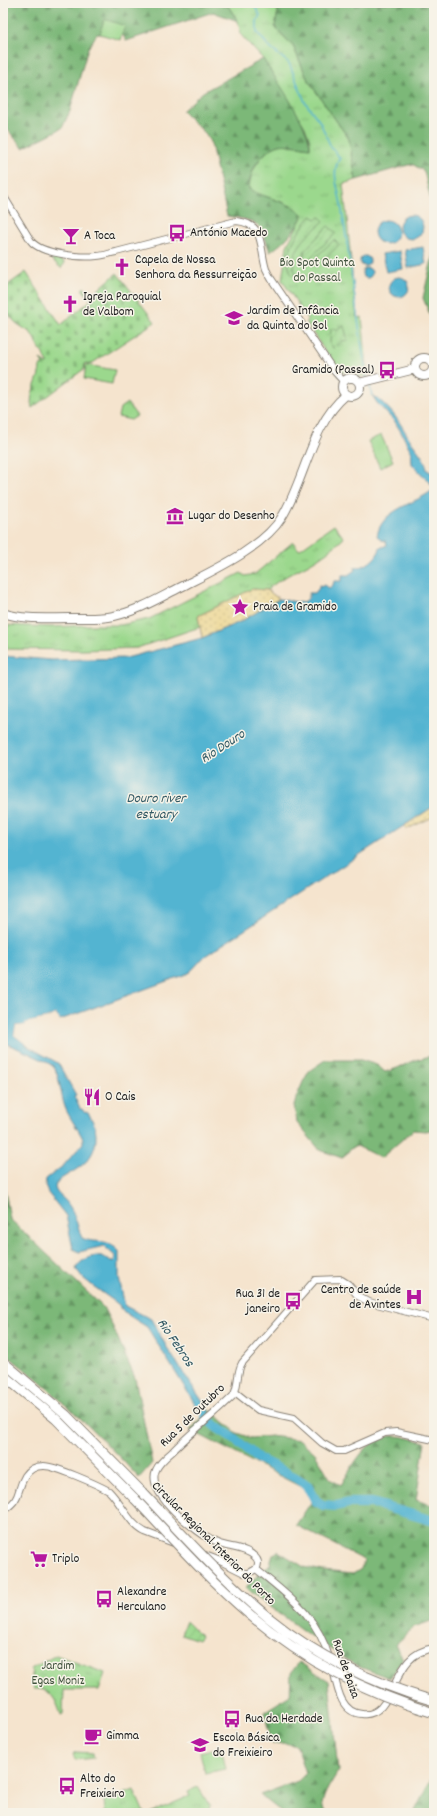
<svg xmlns="http://www.w3.org/2000/svg" width="437" height="1816" viewBox="0 0 437 1816" font-family="Dekko,sans-serif">
<defs>
<pattern id="grass-tufts" width="24" height="20" patternUnits="userSpaceOnUse"><rect width="24" height="20" fill="#9bd88d"/><path d="M3 7l-1-3M5 7V3M7 7l1-3M15 17l-1-3M17 17v-4M19 17l1-3" fill="none" stroke="#85b979"/></pattern>
<pattern id="forest-firs" width="22" height="20" patternUnits="userSpaceOnUse"><rect width="22" height="20" fill="#7cb878"/><path d="M5 1l3.5 6h-7zM16 11l3.5 6h-7z" fill="#659562"/></pattern>
<pattern id="sand-dots" width="8" height="8" patternUnits="userSpaceOnUse"><rect width="8" height="8" fill="#eeda9e"/><path d="M2 2h.1M6 6h.1" fill="none" stroke="#ccba88" stroke-width="1.8" stroke-linecap="round"/></pattern>
<pattern id="cemetery-stones" width="16" height="16" patternUnits="userSpaceOnUse"><rect width="16" height="16" fill="#9bd88d"/><path d="M2 7V4a2 2 0 0 1 4 0v3zM10 15v-3a2 2 0 0 1 4 0v3z" fill="#85b979"/></pattern>
<pattern id="garden-furrows" width="10" height="10" patternUnits="userSpaceOnUse"><rect width="10" height="10" fill="#9bd88d"/><path d="M-1 1l2-2M0 10L10 0M9 11l2-2" fill="none" stroke="#85b979"/></pattern>
</defs>
<rect width="100%" height="100%" fill="#f7f3e8"/>
<filter id="ink" filterUnits="userSpaceOnUse"><feTurbulence type="fractalNoise" baseFrequency=".025" numOctaves="2"/><feDisplacementMap in="SourceGraphic" scale="8" xChannelSelector="R" yChannelSelector="G"/><feConvolveMatrix kernelMatrix="1 2 1 2 8 2 1 2 1" color-interpolation-filters="sRGB"/></filter>
<filter id="wash" filterUnits="userSpaceOnUse"><feTurbulence type="fractalNoise" baseFrequency=".012" numOctaves="4" result="noise"/><feDisplacementMap in="SourceGraphic" scale="16" xChannelSelector="R" yChannelSelector="G"/><feGaussianBlur stdDeviation="0.9" result="paint"/><feColorMatrix in="noise" values="0 0 0 0 0 0 0 0 0 0 0 0 0 0 0 0 0 1.4 0 .05"/><feComposite in="paint" operator="in"/></filter>
<g filter="url(#wash)">
<rect width="100%" height="100%" fill="#f5e4ce"/>
<path fill="url(#grass-tufts)" stroke="#5c7a54" d="M226 3H274L278 11 275 27 293 46 308 80 349 139 356 180 343 184C349 229 351 273 357 318L362 317 368 376C361 378 343 373 337 369L307 324V318L282 280 287 246 303 215C290 201 266 199 249 189 250 171 261 151 279 145 285 143 303 147 310 148V141L305 127 263 59 241 35 238 21Z
M55 256 65 263 61 268 51 259Z
M127 403 137 416 131 420 118 417 120 408Z
M334 525 344 538C333 548 321 557 309 564 294 572 279 579 267 590L252 589 198 616 200 627 137 648 83 650 3 649V625L52 627 90 625H120L149 619 241 573 245 576 255 574 293 542 299 550Z
M56 1655 105 1673 99 1690H64L63 1714 61 1715C56 1700 51 1688 34 1689L31 1669Z
M75 1752 93 1753 94 1758 75 1760 73 1754Z
M198 1787 210 1806 208 1813H150L190 1796 188 1791Z
M134 1790 144 1813H105L104 1799 116 1797Z"/>
<path fill="url(#forest-firs)" stroke="#4c6a4a" d="M3 3H226L238 21 213 12 126 41 123 35 97 34 88 48 70 111 62 128 23 148 3 124Z
M274 3H434V215L424 171 412 164 356 180 349 139 308 80 293 46 275 27 278 11Z
M263 59C276 79 310 127 310 148 303 147 286 143 279 145 261 151 249 171 249 189 266 199 290 201 303 215 295 231 285 242 270 252 260 222 259 221 227 216L211 144 206 134 182 111 203 92Z
M434 250V315H430L423 298Z
M434 1056V1129L426 1131 413 1130 381 1158 357 1146 350 1149 344 1157 342 1158 320 1150 297 1123 294 1106 296 1098 303 1082 309 1071 325 1060H361L377 1065 385 1072C402 1068 416 1057 434 1056Z
M5 1190 10 1219 103 1307 112 1325 135 1378 152 1463 139 1478C97 1432 52 1390 3 1352V1191Z
M210 1410 237 1433 251 1438 272 1436 300 1440 315 1453 331 1480 341 1485C353 1466 367 1435 394 1436 404 1436 415 1440 425 1442L416 1500 434 1506V1620L414 1627 395 1645 403 1659 390 1678 357 1666 313 1638 245 1588 270 1564 273 1555 278 1551 304 1567 323 1571 353 1574 361 1569 364 1560 296 1525 312 1501 313 1493 190 1430Z
M299 1662 329 1681 338 1771C332 1783 324 1791 322 1805L327 1813H283L260 1795 298 1781 306 1773 297 1746 285 1743 272 1744 264 1712 290 1695 291 1673Z
M434 1773V1813H414Z"/>
<path fill="url(#sand-dots)" stroke="#857b5d" d="M252 589 267 590 279 599 240 622 202 638 198 616Z
M434 806V819L433 817 407 829 404 826Z"/>
<path fill="url(#cemetery-stones)" stroke="#5c7a54" d="M26 272 61 325 91 300 82 289 84 287 91 296 117 273 155 322 91 364 85 363 84 369 32 408C28 392 40 381 40 366L43 365 40 359 47 364 48 363 31 333 16 323 9 315 4 295 9 284Z"/>
<path fill="url(#garden-furrows)" stroke="#5c7a54" d="M311 216 316 219 320 217 324 221C309 234 286 252 296 274L293 276C279 257 299 230 311 216Z
M328 226 336 233 312 256 311 262H302L305 250Z
M334 240 339 245 322 261 317 256Z
M344 326 348 340 342 341 334 349 330 343 331 329 335 328 336 331Z
M186 1621 200 1635 201 1637 198 1640 181 1634Z"/>
<path fill="#9bd88d" stroke="#5c7a54" d="M104 19 125 26 120 40 100 34Z
M86 365 115 370 112 384 84 379Z
M381 435 393 461 380 468 368 441Z
M221 1747 226 1769 205 1773 200 1752Z"/>
<path fill="#52b4d1" stroke="#376876" d="M399 227a12 12 0 1 1 24 0a12 12 0 1 1-24 0Z
M374 232a12 12 0 1 1 24 0a12 12 0 1 1-24 0Z
M423 247 426 264 408 268 405 250Z
M400 251 403 269 386 272 382 254Z
M360 261a5 5 0 1 1 10 0a5 5 0 1 1-10 0Z
M362 273a5 5 0 1 1 10 0a5 5 0 1 1-10 0Z
M389 287a10 10 0 1 1 20 0a10 10 0 1 1-20 0Z
M372 395C389 405 399 421 409 438 415 449 426 457 427 470L434 474V487L412 464 411 451 401 432 395 422 377 403Z
M434 489V806L205 956 189 973 60 1020 55 1014 47 1018 26 1023V1025L16 1026 14 1035 29 1047 58 1063 76 1095 74 1096 80 1109H82L85 1113 87 1112C91 1116 92 1121 95 1126 104 1171 55 1173 55 1187 56 1195 65 1198 68 1204 76 1214 77 1227 82 1238 97 1245 104 1236 119 1251V1278L125 1306 151 1319 169 1351 207 1408 215 1424V1426H213L197 1407 147 1327 125 1313 118 1304 93 1286 83 1278 76 1269C79 1260 92 1255 102 1256 105 1257 110 1261 114 1262L115 1256 104 1246 79 1252 73 1249 66 1216 48 1193 45 1186 46 1179 64 1165 83 1143V1139C78 1128 69 1118 65 1107 61 1097 59 1072 53 1066 48 1062 10 1044 3 1043V656L51 660 126 658 202 638 240 622 279 599 303 603 309 598V593H315L319 588V585L323 586 325 585 329 588 333 585 334 581H342V575H348L355 570 354 568C365 568 378 558 380 548L387 545 386 541 381 540 377 536C382 508 415 505 434 489Z"/>
<path fill="#f5e4ce" d="M55 1014 60 1020 58 1021 54 1016 26 1026 18 1027 16 1034 34 1048 33 1049 14 1035 16 1026 26 1025 25 1023 47 1018Z"/>
<g fill="none" stroke-linecap="round" stroke-linejoin="round">
<path stroke="#52b4d1" stroke-width="1.5" d="M255 3V7L260 15 257 21V32L270 48 289 63 305 102 320 122 331 147 340 158C330 172 339 190 341 205 351 262 357 320 367 378
M369 383 372 395"/>
<path stroke="#52b4d1" stroke-width="10" d="M206 1417 215 1426 232 1437 259 1459 296 1478 308 1486 316 1501 323 1505 336 1506 349 1503H372L434 1521"/>
</g>
</g>
<g filter="url(#ink)">
<g fill="none" stroke-linecap="round" stroke-linejoin="round">
<g stroke="#888075" stroke-width="8">
<path id="minor" d="M3 195 31 241C41 254 81 258 97 256 104 256 110 253 116 252L236 221C266 223 259 248 266 269 268 273 270 277 272 280L334 371 344 382
M235 1392 258 1410 294 1418 322 1443 336 1451H344L385 1433 396 1432 434 1440
M3 1511C23 1497 15 1493 25 1476 29 1470 35 1466 43 1466 54 1465 98 1485 109 1491 122 1504 129 1524 145 1532L218 1560 244 1573H249L256 1569
M256 1569C259 1564 259 1560 254 1556 245 1547 228 1548 217 1543 198 1534 145 1494 156 1470 159 1463 166 1457 172 1452 191 1432 213 1416 233 1396 239 1387 236 1373 242 1363L315 1280 340 1279 348 1284 358 1296 369 1302 434 1319
M256 1569C291 1598 317 1615 330 1660
M333 1669C337 1686 340 1713 362 1714 369 1715 376 1712 381 1707 399 1686 399 1653 434 1648"/>
</g>
<g stroke="#888075" stroke-width="10">
<path id="major" d="M415 367a9 9 0 1 1 18 0a9 9 0 1 1-18 0Z
M342 387a9 9 0 1 1 18 0a9 9 0 1 1-18 0Z
M359 383 415 369
M3 613C24 620 47 618 69 618 84 618 100 619 114 616 138 611 159 598 181 587 212 571 263 548 282 517 305 480 311 424 346 395"/>
</g>
<g stroke="#888075" stroke-width="11">
<path id="highway" d="M3 1362 66 1415 142 1492
M3 1375 56 1419 135 1499"/>
</g>
<use href="#minor" stroke="#fff" stroke-width="6"/>
<use href="#major" stroke="#fff" stroke-width="8"/>
<use href="#highway" stroke="#fff" stroke-width="9"/>
<g stroke="#888075" stroke-width="11" stroke-linecap="butt">
<path id="highway-bridge" d="M142 1492C183 1535 223 1580 269 1618 317 1657 375 1684 434 1701
M135 1499C172 1538 208 1579 248 1613 302 1659 366 1693 434 1713"/>
</g>
<use href="#highway-bridge" stroke="#fff" stroke-width="9"/>
</g>
</g>
<defs>
<g id="bus-bare" transform="scale(1.38)"><path d="M-5-6H5V4H4V6H2V4H-2V6H-4V4H-5ZM-3.5-4V0h7V-4ZM-3.5 1.2v1.5H-2V1.2ZM2 1.2v1.5H3.5V1.2Z" fill="#b5179e" stroke="#f7f3e8" stroke-width="2.5" paint-order="stroke"/></g>
<g id="bar-bare" transform="scale(1.38)"><path d="M-6-5H6L.8 .8V4.5H3.5V6h-7V4.5H-.8V.8Z" fill="#b5179e" stroke="#f7f3e8" stroke-width="2.5" paint-order="stroke"/></g>
<g id="church-bare" transform="scale(1.38)"><path d="M-1.2-6h2.4v3.5h3.3v2.4h-3.3V6h-2.4V-.1h-3.3v-2.4h3.3Z" fill="#b5179e" stroke="#f7f3e8" stroke-width="2.5" paint-order="stroke"/></g>
<g id="school-bare" transform="scale(1.38)"><path d="M0-5L7-2L0 1L-7-2ZM-4 1L0 2.5L4 1V4Q0 6-4 4Z" fill="#b5179e" stroke="#f7f3e8" stroke-width="2.5" paint-order="stroke"/></g>
<g id="museum-bare" transform="scale(1.38)"><path d="M0-6L6-3V-2H-6V-3ZM-5-1h2V3h-2ZM-1-1h2V3h-2ZM3-1h2V3H3ZM-6 4H6V6H-6Z" fill="#b5179e" stroke="#f7f3e8" stroke-width="2.5" paint-order="stroke"/></g>
<g id="sight-bare" transform="scale(1.38)"><path d="M0-6L1.8-2.2L6-1.7L2.9 1.2L3.7 5.4L0 3.3L-3.7 5.4L-2.9 1.2L-6-1.7L-1.8-2.2Z" fill="#b5179e" stroke="#f7f3e8" stroke-width="2.5" paint-order="stroke"/></g>
<g id="restaurant-bare" transform="scale(1.38)"><path d="M-5-6h1v4h1v-4h1v4h1v-4h1v5L-1.5 .5V6h-2V.5L-5-1ZM5-6V6H3V1.5H1.5Q1.5-4 5-6Z" fill="#b5179e" stroke="#f7f3e8" stroke-width="2.5" paint-order="stroke"/></g>
<g id="hospital-bare" transform="scale(1.38)"><path d="M-5-5h3v3.5h4V-5h3V5h-3V1.5h-4V5h-3Z" fill="#b5179e" stroke="#f7f3e8" stroke-width="2.5" paint-order="stroke"/></g>
<g id="supermarket-bare" transform="scale(1.38)"><path d="M-6-5.5h2.5l.6 2H6L4.5 2H-2.5L-4.4-4H-6ZM-1.5 3.2a1.3 1.3 0 1 0 .1 0ZM3 3.2a1.3 1.3 0 1 0 .1 0Z" fill="#b5179e" stroke="#f7f3e8" stroke-width="2.5" paint-order="stroke"/></g>
<g id="cafe-bare" transform="scale(1.38)"><path d="M-5.5-4.5H6V0H3Q3 3.5 0 3.5H-2.5Q-5.5 3.5-5.5 0ZM3-3.2v2h1.7v-2ZM-6 4.5H4V6H-6Z" fill="#b5179e" stroke="#f7f3e8" stroke-width="2.5" paint-order="stroke"/></g>
</defs>
<g fill-rule="evenodd">
<use href="#bus-bare" x="177" y="233"/>
<use href="#bar-bare" x="71" y="236"/>
<use href="#church-bare" x="122" y="267"/>
<use href="#church-bare" x="70" y="304"/>
<use href="#school-bare" x="234" y="318"/>
<use href="#bus-bare" x="387" y="370"/>
<use href="#museum-bare" x="175" y="516"/>
<use href="#sight-bare" x="240" y="607"/>
<use href="#restaurant-bare" x="92" y="1097"/>
<use href="#hospital-bare" x="414" y="1297"/>
<use href="#bus-bare" x="293" y="1301"/>
<use href="#supermarket-bare" x="39" y="1559"/>
<use href="#bus-bare" x="104" y="1599"/>
<use href="#bus-bare" x="232" y="1719"/>
<use href="#cafe-bare" x="93" y="1736"/>
<use href="#school-bare" x="200" y="1745"/>
<use href="#bus-bare" x="67" y="1786"/>
</g>
<g text-anchor="middle" dominant-baseline="central" stroke-width="3" stroke-linejoin="round" paint-order="stroke">
<g font-size="13" fill="#1c1c1c" stroke="#f7f3e8" text-anchor="start">
<text x="190" y="233">António Macedo</text>
<text x="84" y="236">A Toca</text>
<text x="135" y="260">Capela de Nossa<tspan x="135" dy="15">Senhora da Ressurreição</tspan></text>
<text x="83" y="297">Igreja Paroquial<tspan x="83" dy="15">de Valbom</tspan></text>
<text x="247" y="311">Jardim de Infância<tspan x="247" dy="15">da Quinta do Sol</tspan></text>
<text x="374" y="370" text-anchor="end">Gramido (Passal)</text>
<text x="188" y="516">Lugar do Desenho</text>
<text x="253" y="607">Praia de Gramido</text>
<text x="105" y="1097">O Cais</text>
<text x="401" y="1290" text-anchor="end">Centro de saúde<tspan x="401" dy="15">de Avintes</tspan></text>
<text x="280" y="1294" text-anchor="end">Rua 31 de<tspan x="280" dy="15">janeiro</tspan></text>
<text x="52" y="1559">Triplo</text>
<text x="117" y="1592">Alexandre<tspan x="117" dy="15">Herculano</tspan></text>
<text x="245" y="1719">Rua da Herdade</text>
<text x="106" y="1736">Gimma</text>
<text x="213" y="1738">Escola Básica<tspan x="213" dy="15">do Freixieiro</tspan></text>
<text x="80" y="1779">Alto do<tspan x="80" dy="15">Freixieiro</tspan></text>
</g>
<g font-size="13" fill="#42543e" stroke="#f7f3e8">
<text x="317" y="263">Bio Spot Quinta<tspan x="317" dy="15">do Passal</tspan></text>
<text x="58" y="1666">Jardim<tspan x="58" dy="15">Egas Moniz</tspan></text>
</g>
<g font-size="13" fill="#1c1c1c" stroke="#f7f3e8">
<text transform="translate(193 1416) rotate(-44)">Rua 5 de Outubro</text>
<text transform="translate(213 1544) rotate(45)">Circular Regional Interior do Porto</text>
<text transform="translate(345 1669) rotate(71)">Rua de Baiza</text>
</g>
<g font-size="14" font-style="italic" fill="#325964" stroke="#f7f3e8">
<text transform="translate(223 747) rotate(-33)">Rio Douro</text>
<text x="156" y="799">Douro river<tspan x="156" dy="16">estuary</tspan></text>
<text transform="translate(175 1343) rotate(56)">Rio Febros</text>
</g>
</g>
<rect width="437" height="1816" fill="none" stroke="#f7f3e8" stroke-width="16"/>
</svg>
